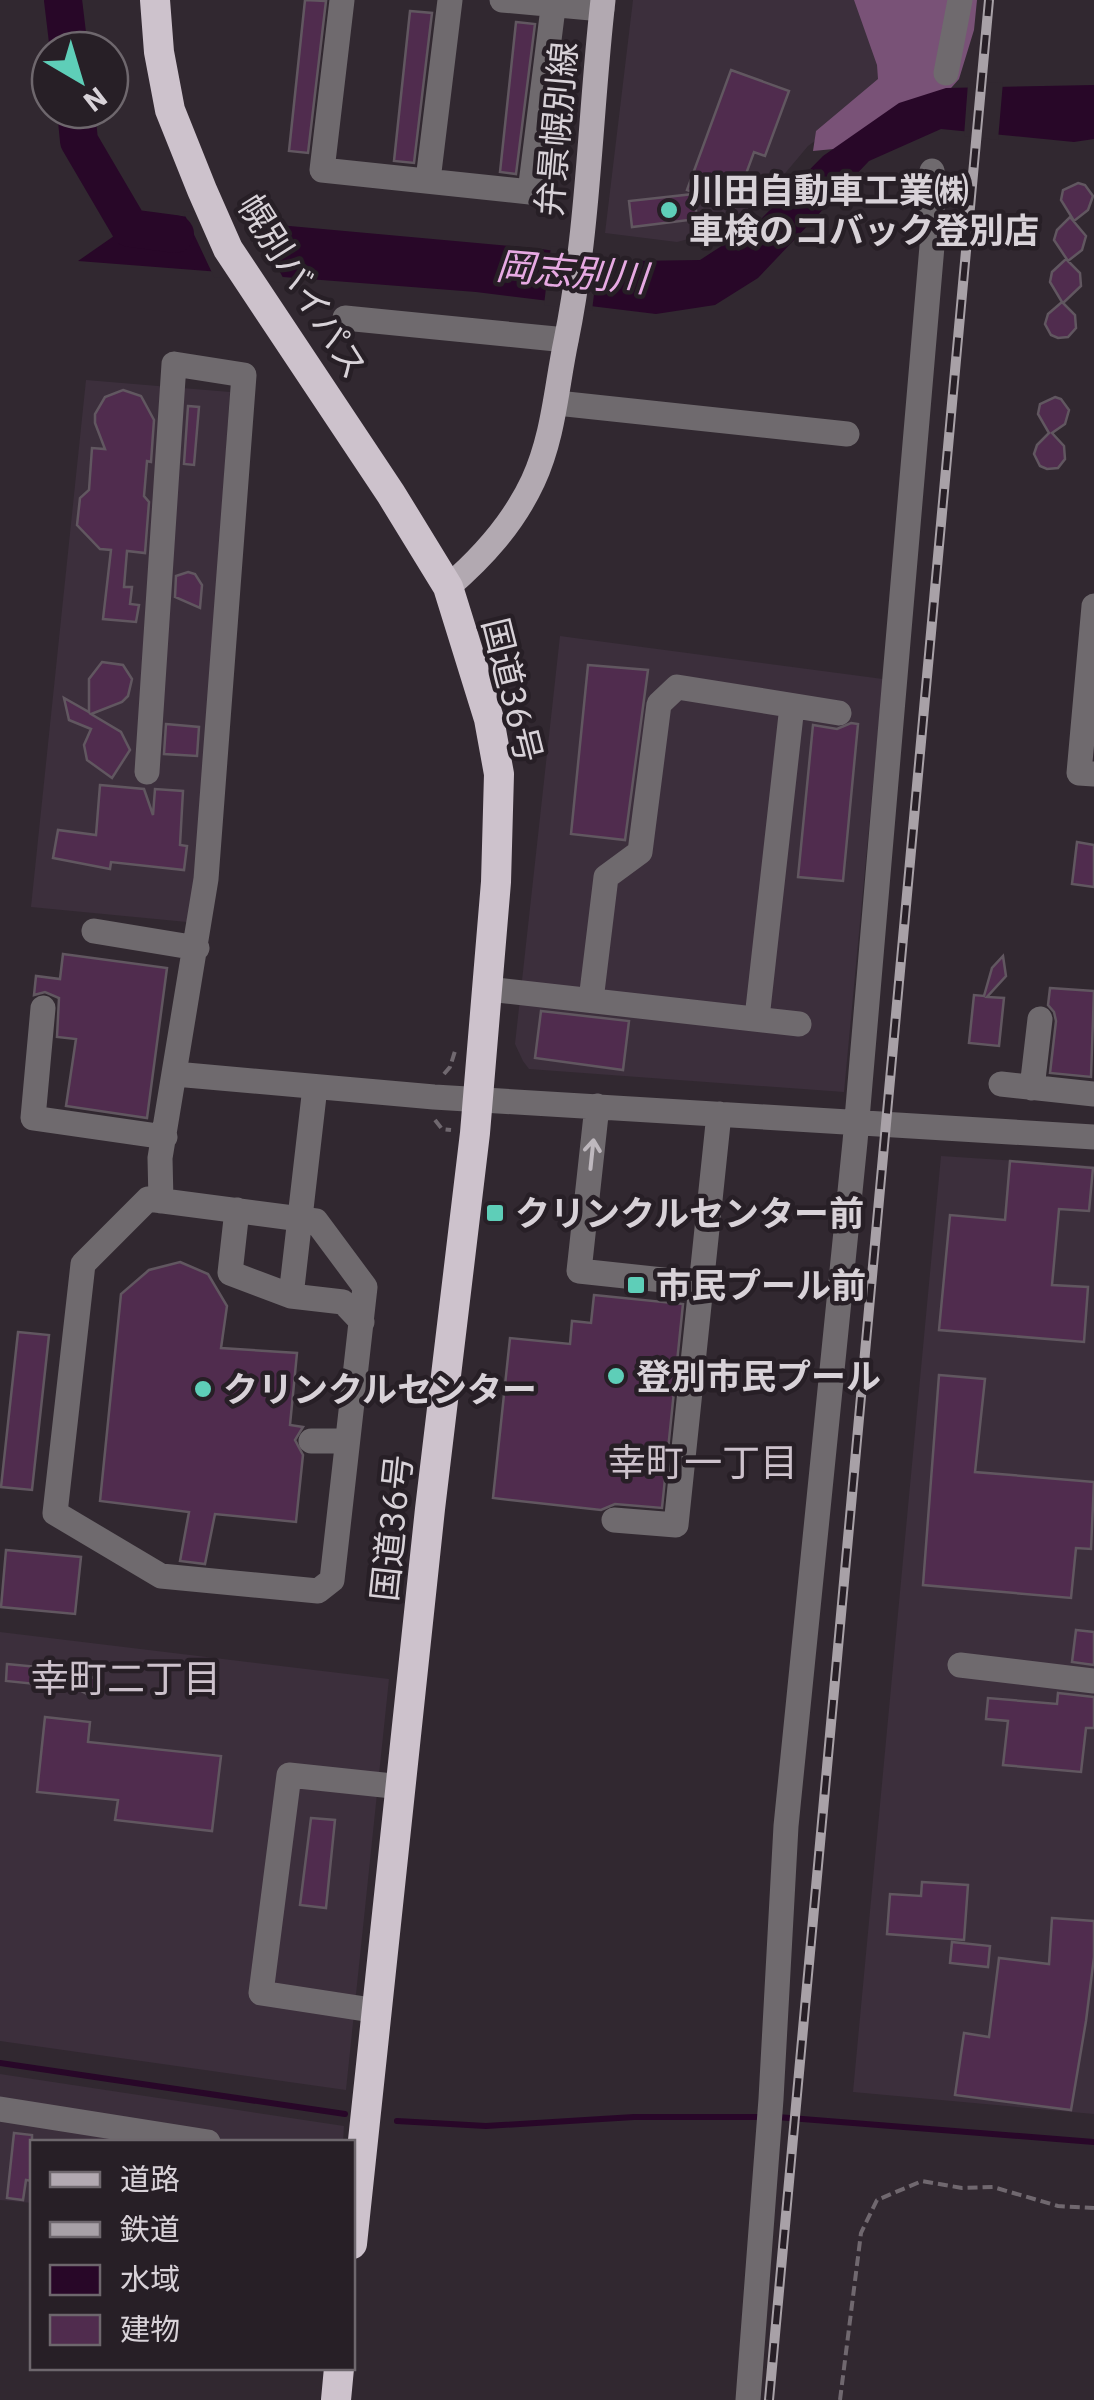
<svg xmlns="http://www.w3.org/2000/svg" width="1094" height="2400" viewBox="0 0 1094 2400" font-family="'IBM Plex Sans','Noto Sans JP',sans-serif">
<rect width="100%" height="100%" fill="#312830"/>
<path fill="#3c2f3c" d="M633 0H865L897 82 808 146 761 202 722 230 677 242 605 233Z
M86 380 230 392 198 864 187 922 31 907Z
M560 636 883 679 844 1092 529 1069 523 1061 515 1044Z
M941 1156 1094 1166V2114L853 2092Z
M0 1632 389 1679 346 2090 0 2041Z
M0 2074 344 2126 343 2142H32V2203L0 2200Z"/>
<path fill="#795277" d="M854 0H977L974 30 959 79 944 96 844 148 813 151 816 131 878 79 877 65Z"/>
<path fill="#280728" d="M1094 85V139L1074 142 941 129 869 161 758 278 715 305 656 314 476 292 78 261 147 213 533 248 631 261 700 260 757 223 823 156 899 103 946 88Z"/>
<path fill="#312830" d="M1003 82 998 140 964 136 968 83Z
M183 211 250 218 286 283 214 277Z
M551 246 599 252 592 311 544 305Z"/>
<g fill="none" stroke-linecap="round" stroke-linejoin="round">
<path stroke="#280728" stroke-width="6" d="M0 2063 345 2114
M777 2117 1094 2142
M397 2121 486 2126 634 2117H765"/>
<path stroke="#280728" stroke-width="38" d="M63 0 69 50
M76 110 79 141 130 228 175 234"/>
</g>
<path fill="#502c4e" stroke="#615760" stroke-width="2.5" d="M305 0 326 1 308 153 289 151Z
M410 11 432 13 414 163 394 161Z
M516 22 535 24 516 174 500 172Z
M731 70 789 91 765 156 754 152 739 193 728 189 723 203 687 190Z
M1078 183 1085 185 1093 196 1088 210 1074 221 1061 200 1063 190Z
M694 194 697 219 632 227 629 201Z
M1070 217 1086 236 1082 250 1068 261 1054 240 1057 230Z
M1066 259 1080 273 1081 286 1063 303 1075 315 1076 328 1068 337 1058 338 1051 335 1045 324 1048 314 1062 302 1050 282 1052 272Z
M123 390 141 396 154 420 151 462 147 461 144 496 149 502 145 553 127 551 124 587H132L130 604 139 605 136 622 103 619 111 550 100 549 77 525 80 498 89 490 92 448 105 449 95 423V414L105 397Z
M1055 397 1061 399 1069 410 1065 424 1052 433 1064 446 1065 459 1058 468 1047 469 1040 466 1034 454 1037 445 1049 433 1038 414 1040 404Z
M188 406 199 407 194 465 184 464Z
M188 572 195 574 202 585 200 608 175 597 176 576Z
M102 662 123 665 132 679 128 696 122 702 91 714 121 732 130 750 112 778 87 760 84 745 91 729 69 720 64 698 89 712V679Z
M588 665 648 670 625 840 571 834Z
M851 723 858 724 843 881 798 877 813 725 837 729Z
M166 724 199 727 197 756 164 754Z
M100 785 144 789 153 815 155 789 183 791 180 845 187 846 184 870 111 862 110 869 53 858 58 830 96 835Z
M1077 842 1094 845V887L1072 884Z
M63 954 167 968 147 1118 66 1106 76 1039 57 1037 59 998 45 992 34 995 36 976 60 979Z
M1003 956 1006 976 987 997 1004 998 999 1046 969 1043 974 995 984 996 992 968Z
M1050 988 1094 991 1091 1077 1050 1073 1056 1021 1054 1012 1048 1005Z
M541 1011 629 1021 623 1070 535 1058Z
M1010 1161 1093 1168 1089 1211 1059 1209 1052 1285 1088 1287 1084 1342 939 1330 950 1215 1005 1220Z
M180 1262 208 1274 227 1306 221 1348 297 1353 290 1425 303 1427 295 1440 303 1455 296 1522 215 1514 205 1564 180 1561 189 1512 100 1501 121 1294 149 1270Z
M594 1295 683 1304 662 1508 615 1504 601 1510 493 1498 510 1338 570 1344 572 1321 591 1323Z
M18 1332 49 1335 32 1490 1 1487Z
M939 1375 985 1379 975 1472 1094 1482 1091 1549 1076 1548 1071 1598 923 1585Z
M6 1550 81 1557 75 1614 1 1607Z
M1076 1630 1094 1632V1665L1072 1662Z
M7 1664 79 1671 102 1682 95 1698 75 1688 6 1681Z
M1058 1693 1094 1697V1728H1086L1081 1772 1003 1765 1008 1721 986 1719 988 1698 1057 1704Z
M45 1717 90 1722 88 1742 221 1756 212 1831 115 1820 118 1800 37 1792Z
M311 1818 335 1820 326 1908 300 1905Z
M922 1882 968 1885 964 1940 887 1934 890 1894 921 1896Z
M1052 1918 1094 1921V1957L1086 2021 1071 2110 955 2095 964 2033 989 2037 999 1958 1049 1964Z
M952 1942 990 1946 988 1967 950 1963Z
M14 2133 32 2135V2181L26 2180 23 2200 7 2198Z"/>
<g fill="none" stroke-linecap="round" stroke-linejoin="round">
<path stroke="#70686f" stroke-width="4" stroke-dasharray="10 5" stroke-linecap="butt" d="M444 1074 450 1067 456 1048
M435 1120 442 1129 451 1130
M840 2400 861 2233 877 2200 922 2181 962 2188 993 2187 1058 2206 1094 2208"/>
<path stroke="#6f6a6e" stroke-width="25" d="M342 0 322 170 530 192 554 0
M502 0 602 9
M946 73 960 0
M428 180 450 0
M345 318 566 340
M557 403 847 434
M1094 606 1079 773 1094 774
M147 772 174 364 244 375 206 879 160 1158 161 1201
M94 931 197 948
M488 989 799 1024
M591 1000 606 877 640 852 659 704 677 687 839 713
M43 1008 33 1118 165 1137
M757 1018 792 706
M175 1074 434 1097 1094 1137
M1001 1084 1094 1094
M1032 1088 1040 1019
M597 1106 579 1271 700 1284
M148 1199 316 1221 365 1287 332 1580 318 1591 161 1576 55 1513 83 1264Z
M237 1210 230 1273 291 1296 343 1302 362 1322
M291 1296 315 1087
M311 1441H346
M614 1520 676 1525 719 1114
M960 1665 1094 1681
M378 2011 261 1993 289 1775 402 1787
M0 2109 208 2142
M748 2400 771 2099 786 1826 855 1142 932 246V171"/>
<path stroke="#b2a9b1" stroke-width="25" d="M448 587C483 557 513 524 533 481 554 435 556 389 566 341 589 229 590 113 603 0"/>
<path stroke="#cdc2cc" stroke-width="30" d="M155 0 159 52 170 110 202 190 228 249 391 494 448 587 489 719 499 774 496 882 475 1133 430 1509 352 2244
M336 2400 339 2368"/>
<g stroke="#a8a1a7" stroke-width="10">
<path id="rail" d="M769 2400 989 0"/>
</g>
<use href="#rail" stroke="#271f26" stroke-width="6" stroke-dasharray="19" stroke-linecap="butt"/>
</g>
<defs><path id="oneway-shaft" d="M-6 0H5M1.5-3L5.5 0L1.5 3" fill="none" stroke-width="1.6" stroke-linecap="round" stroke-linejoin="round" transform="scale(2.5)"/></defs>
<use stroke="#beb8be" href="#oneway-shaft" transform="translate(592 1154) rotate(-84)"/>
<g fill="#5eceb8" stroke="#271f26" stroke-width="4">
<circle cx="669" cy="210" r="10"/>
<rect x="485" y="1203" width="20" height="20" rx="5"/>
<rect x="626" y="1275" width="20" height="20" rx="5"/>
<circle cx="616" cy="1376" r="10"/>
<circle cx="203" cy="1389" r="10"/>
</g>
<g text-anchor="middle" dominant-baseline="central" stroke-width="9" stroke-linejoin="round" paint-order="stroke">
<g font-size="35" fill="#d8d2d8" stroke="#271f26">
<text transform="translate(556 129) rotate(-85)">弁景幌別線</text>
<text transform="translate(303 286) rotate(58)">幌別バイパス</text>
<text transform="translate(513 690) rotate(76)">国道36号</text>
<text transform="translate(391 1528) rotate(-84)">国道36号</text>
</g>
<g font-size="35" font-weight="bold" fill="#d8d2d8" stroke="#271f26" text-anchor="start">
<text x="689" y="190">川田自動車工業㈱<tspan x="689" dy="40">車検のコバック登別店</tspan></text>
<text x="515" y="1213">クリンクルセンター前</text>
<text x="656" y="1285">市民プール前</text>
<text x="636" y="1376">登別市民プール</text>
<text x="223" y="1389">クリンクルセンター</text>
</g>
<g font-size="38" font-style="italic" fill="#e7aae3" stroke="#271f26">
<text transform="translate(572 271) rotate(5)">岡志別川</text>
</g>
<g font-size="38" fill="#cdc2cc" stroke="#271f26">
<text x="703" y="1461">幸町一丁目</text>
<text x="126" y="1677">幸町二丁目</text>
</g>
</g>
<rect x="30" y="2140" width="325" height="230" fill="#271f26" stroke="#6e676d" stroke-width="2.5"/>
<rect x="50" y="2172" width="50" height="15" fill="#b2a9b1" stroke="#6e676d" stroke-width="2.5"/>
<text x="120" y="2190" font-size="30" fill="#d8d2d8">道路</text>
<rect x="50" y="2222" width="50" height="15" fill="#a8a1a7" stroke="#6e676d" stroke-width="2.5"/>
<text x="120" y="2240" font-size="30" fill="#d8d2d8">鉄道</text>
<rect x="50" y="2265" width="50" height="30" fill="#280728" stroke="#6e676d" stroke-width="2.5"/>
<text x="120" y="2290" font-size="30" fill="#d8d2d8">水域</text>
<rect x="50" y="2315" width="50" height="30" fill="#502c4e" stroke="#6e676d" stroke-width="2.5"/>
<text x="120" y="2340" font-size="30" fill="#d8d2d8">建物</text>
<g transform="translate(80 80) rotate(142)"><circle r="48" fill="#271f26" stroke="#6e676d" stroke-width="2.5"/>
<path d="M0-8L18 38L0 25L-18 38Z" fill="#5eceb8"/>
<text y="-15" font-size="28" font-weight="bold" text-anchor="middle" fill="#d8d2d8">N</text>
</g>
</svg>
